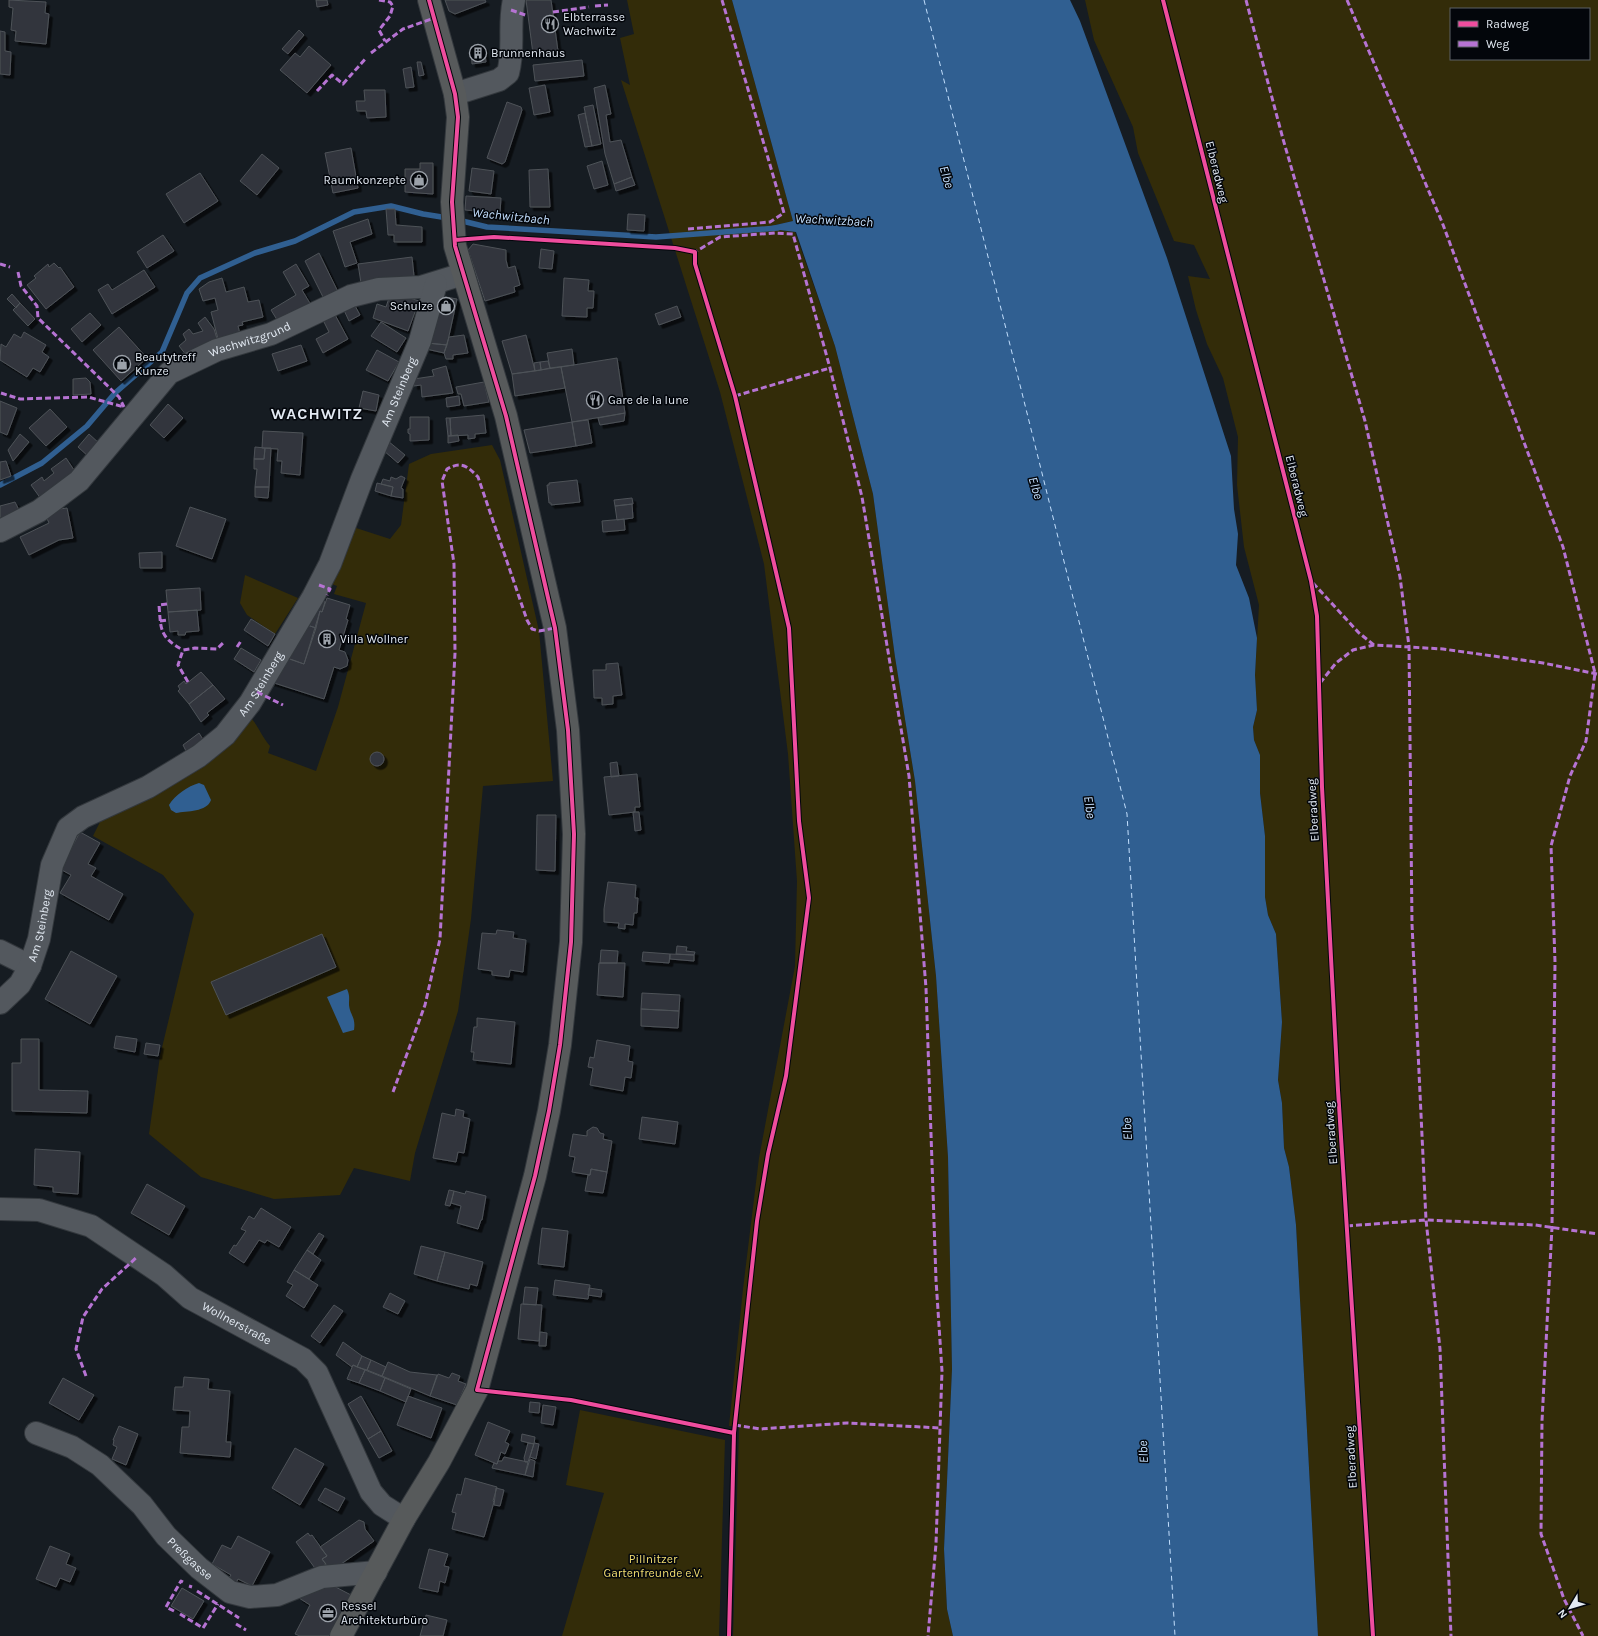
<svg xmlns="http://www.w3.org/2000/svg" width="1598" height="1636" viewBox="0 0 1598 1636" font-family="Karla,sans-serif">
<defs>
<filter id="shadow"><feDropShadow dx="3.5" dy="3.5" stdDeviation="0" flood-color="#0009"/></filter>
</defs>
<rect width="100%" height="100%" fill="#161c22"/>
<path fill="#332c09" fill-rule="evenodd" d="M627 0H732L793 221 771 226V229L795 232 835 346 873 494 895 657 915 781 936 976 948 1157 952 1369 944 1549 947 1609 953 1636H733L739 1427 729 1426 743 1289 759 1158 795 966 797 881 788 754 764 564 720 392 621 80 630 85 620 38 634 34Z
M1085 0H1598V1636H1318L1296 1225 1289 1167 1284 1148 1282 1103 1278 1080 1282 1022 1276 934 1268 915 1265 897V836L1260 793V755L1254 740 1253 727 1257 710 1255 675 1259 605 1244 547 1237 485 1238 437 1223 378 1207 344 1196 310 1188 276 1210 279 1194 245 1174 241 1138 153 1133 127 1094 40ZM1451 9H1589V59H1451Z
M492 445 500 460 539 631 553 781 483 786 471 919 458 1011 415 1153 410 1181 354 1168 340 1195 274 1199 201 1177 149 1134 160 1056 194 914 163 875 93 836 103 816 248 715C258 724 261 736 270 746L268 753 316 771 338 707 366 603 334 594 337 586 329 583 353 527 390 539 401 525 409 464 431 454Z
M245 575 298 598 275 634 247 615 240 603Z
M580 1410 725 1440 719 1636H562L604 1493 566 1485Z"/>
<path fill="#305f91" d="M732 0H1070L1080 21 1167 258 1231 456 1234 509 1238 534 1236 565 1249 598 1257 638 1255 675 1257 710 1253 727 1254 740 1260 755V793L1265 836V897L1268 915 1276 934 1282 1022 1278 1080 1282 1103 1284 1148 1289 1167 1296 1225 1318 1636H953L947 1609 944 1549 952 1369 948 1157 936 976 915 781 895 657 873 494 835 346 796 232 771 229V226L793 221Z
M199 783 204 785 211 800C207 812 187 811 176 813L171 810 169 805C175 795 188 786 199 783Z
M347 989C350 996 349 998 349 1005 350 1015 356 1017 354 1030L343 1033 327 997Z"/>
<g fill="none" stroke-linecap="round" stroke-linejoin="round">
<path stroke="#305f91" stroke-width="5.5" d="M458 220 487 227 656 237 778 228
M0 485 42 463 87 426 115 393 162 352 187 293 200 278 255 253 295 241 354 212 391 206 423 214 448 218"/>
<path stroke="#c3dffe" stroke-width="1" stroke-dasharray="5 4" stroke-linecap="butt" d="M924 0 1127 814 1175 1636"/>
</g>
<path fill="#31363c" stroke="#4e5258" filter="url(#shadow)" d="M9 0 46 2 45 13 49 14 46 44 15 41 16 31 11 30 13 8 9 7Z
M316 0H327L328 5 317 7Z
M445 0H485L486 2 455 14 449 11Z
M526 0H551L558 51 533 54Z
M299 30 304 35 288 54 282 49Z
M0 31 5 32V51L11 52 10 75 0 74Z
M309 46 331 65 307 93 280 70 295 53 300 57Z
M484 46 486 62 472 64 471 47Z
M582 60 584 76 535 81 533 65Z
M417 62H421L424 75 419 76Z
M411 67 414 87 406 88 403 69Z
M545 85 550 112 534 115 529 88Z
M605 85 611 114 606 115 610 142 621 140 632 177 614 184 605 154 594 88Z
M364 90H385L386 117 367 118 366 111H357L356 101H365Z
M507 102 521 107 522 110 505 162 502 164 487 158Z
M593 105 601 144 592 146 584 107Z
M585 113 592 146 585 147 578 115Z
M351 148 358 188 333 193 325 153Z
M262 154 279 168 257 195 240 181Z
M602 161 608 185 594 189 587 166Z
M420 163H433V194L405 192V169H420Z
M472 168 494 171 491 194 469 191Z
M548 169 550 207H530L529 170Z
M200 173 218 201 184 223 166 194Z
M632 177 635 185 616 191 614 184Z
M466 196 501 198 500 213 465 210Z
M386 209H395L396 225 422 227V242H394V235H388Z
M628 214 645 215 644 231 627 230Z
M368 219 372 234 350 242 357 263 345 267 333 231Z
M163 235 174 251 147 268 137 252Z
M473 244 506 250V260L508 268 515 266 520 285 514 287 515 292 485 301 468 250Z
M541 249 554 251 552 269 539 268Z
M319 253 340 296 326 303 305 261Z
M412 257 414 276 361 283 358 264Z
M54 263 59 268 60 267 74 287 46 309 27 285 36 278 34 276 48 264 49 267Z
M296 264 309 286 302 290 311 305 279 323 271 310 296 295 283 272Z
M144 270 155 287 112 314 98 290 108 284 112 290Z
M222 278 226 292 244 287 248 302 259 300 263 317 242 322 243 325 238 326 240 334 218 339 211 312 218 310 215 298 203 301 199 289 209 282Z
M564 278 589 280 588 291H594L593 308H587V317L562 316Z
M391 292 419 301 408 331 373 318 377 304 386 307Z
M12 294 20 303 16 308 7 299Z
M435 295 457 299 447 345 427 343Z
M353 302 360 315 349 321 343 308Z
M20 303 35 319 28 326 13 310Z
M677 306 681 317 659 325 655 314Z
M333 311 348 339 323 353 316 339 329 332 322 318Z
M90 313 101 325 82 342 71 329Z
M205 317 214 329 218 342 187 356 179 346 186 340 183 334 189 329 193 334 203 331 198 323Z
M381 322 406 338 397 352 371 336Z
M119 327 147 358 121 381 93 350Z
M24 332 46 345 42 352 49 357 40 372 33 368 27 377 0 360 1 344 6 347 14 334 21 338Z
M464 335 468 353 453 355V359H446L444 353 449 337Z
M526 335 535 371 512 374 502 341Z
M427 343 447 345 444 353 426 349Z
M301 345 307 361 278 371 272 354Z
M572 349 574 365 550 368 547 353Z
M377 350 399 362 388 381 366 370Z
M617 358 625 413 572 422 561 367Z
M548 361 550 368 541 370 540 362Z
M540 362 541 370 535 371 534 363Z
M446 366 453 393 422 397 421 385 414 386V379L434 376 432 370Z
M561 367 565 388 515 396 512 374Z
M86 378 90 382 91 394 73 395V379Z
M484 382 489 402 464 406 461 394H458L456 387Z
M363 391 379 395 376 411 359 408Z
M459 396 460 405 447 407 446 398Z
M0 401 17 408 7 435 0 432Z
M168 404 183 418 164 438 150 425Z
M50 409 67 427 46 446 29 428Z
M625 413 624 421 600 425 598 418Z
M484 415 486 433 475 434V438L468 439V435L451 436 450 418Z
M410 417H429V440L410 441V434L408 433V429H410Z
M446 418H450L451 436H448Z
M588 420 592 443 576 446 572 422Z
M572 422 576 446 530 453 524 430Z
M263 431 303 433 300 475 281 473 282 461H277L278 449 262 448Z
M20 434 29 442 13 461 8 450Z
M89 434 100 444 89 457 78 447Z
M458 435 459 441 448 443V436Z
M388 441 405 455 398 463 383 450Z
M255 447 265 448 264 459H254Z
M265 448H271L269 487H255L257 469H254V459H264Z
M66 458 76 473 41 499 31 485 42 477 44 481 54 473 51 469Z
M6 461 11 476 0 480V462Z
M401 476 405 478 401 488 403 489V498L391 496 393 487 381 484 383 479 390 481 391 477 396 479Z
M577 480 580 502 551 505V503H549L547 485H549V483Z
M377 483 393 487 391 496 375 491Z
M255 487H269L268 498 255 497Z
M632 498 633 504 615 506 614 500Z
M15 502 21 514 0 523V506Z
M632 504 633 518 617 520 615 506Z
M190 507 226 519 212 559 176 546Z
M67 508 73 538 59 540 29 555 20 537 49 523 45 514 53 510Z
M624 519 625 530 603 532 602 521Z
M162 552V568H140L139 553Z
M200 588 201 610 168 612 166 590Z
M327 598 350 605 346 619 348 620 339 650 345 652 348 660 347 666 340 669 334 667 324 699 271 682 284 657 304 664 320 611 322 612Z
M321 600 325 602 322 612 320 611 316 628 304 624Z
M197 610 199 631 186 632 185 635H178V631L170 632 168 612Z
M251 619 275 634 268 646 244 630Z
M304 624 316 628 304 664 284 657Z
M241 648 261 660 254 672 234 659Z
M618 663 622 695 613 696V704L602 705V698H594L593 670H606V664Z
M201 672 213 685 189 704 178 691 180 689 178 686 184 681 186 684Z
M213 685 225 699 207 713 209 715 201 722 189 704Z
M199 733 204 741 187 753 183 745Z
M370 759a7 7 0 1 1 14 0a7 7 0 1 1-14 0Z
M617 762 619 776 611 777 610 763Z
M637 774 640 807H635V812L609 815 604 777Z
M633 812H639L641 830 635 831Z
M537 815H556L555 871 536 870Z
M80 832 100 843 88 864 96 868 91 876 123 894 109 920 60 893 71 875 60 869Z
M608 882 636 885 635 898H638L637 913H634L633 925 625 924V929L618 928 619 923 604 922V909Z
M497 930 514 932 513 938 526 940 523 972 510 970 509 977 492 975V971L478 969 482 933 496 934Z
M322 934 336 967 226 1015 211 982Z
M677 946 687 947 686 951 695 952 694 955 676 954Z
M601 950 618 951 617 963H600Z
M71 951 117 976 90 1024 45 999Z
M643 952 670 954 669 963 642 961Z
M670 954 694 955V961L670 959Z
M599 963H625L623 997 597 995Z
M642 993 680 995 679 1011 641 1009Z
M641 1009 679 1011 678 1028 641 1026Z
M477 1018 515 1022 511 1064 473 1060 474 1052H471L474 1027H477Z
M116 1036 137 1039 135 1052 114 1048Z
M21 1039H39V1090L88 1091 87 1113 12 1111V1063H21Z
M597 1040 630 1046 628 1061 633 1062 631 1078 625 1077 623 1091 590 1085 593 1068 588 1067 590 1057 594 1058Z
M146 1043 160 1045 158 1056 144 1054Z
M456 1109 464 1111 463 1117 470 1119 464 1153 458 1152 456 1162 433 1158 442 1113 455 1116Z
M642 1117 678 1122 675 1144 639 1139Z
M593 1127 597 1128 600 1133 604 1134 603 1139 612 1141 607 1172 591 1169 590 1175 572 1172 575 1157 569 1156 573 1134 587 1136V1131Z
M35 1149 80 1152 78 1194 53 1192V1187L34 1185Z
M591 1169 607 1172 603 1193 585 1191 588 1175H590Z
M147 1184 185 1206 169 1235 131 1213Z
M449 1190 454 1191 450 1206 445 1205Z
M454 1191 465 1194 466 1191 486 1196 482 1220H481L478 1229 457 1223 461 1206 451 1203Z
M261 1208 291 1227 279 1247 267 1240 265 1243 259 1240 244 1263 229 1253 234 1245 236 1246 246 1231 241 1229 249 1216 254 1219Z
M542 1228 568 1231 564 1267 538 1264Z
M319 1233 324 1236 313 1254 307 1250Z
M421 1246 445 1252 437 1281 414 1274Z
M307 1250 321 1260 309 1279 294 1270Z
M445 1252 483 1262 477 1286 470 1284 469 1289 437 1281Z
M294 1270 318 1285 304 1308 286 1296 293 1285 287 1282Z
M555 1280 590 1285 588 1299 553 1295Z
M525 1287 538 1288 536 1305 523 1304Z
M589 1288 602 1290 601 1297 588 1295Z
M390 1293 405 1301 398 1314 383 1307Z
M521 1304 542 1305 539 1341 518 1339Z
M334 1305 343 1311 320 1343 311 1336Z
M540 1332 547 1333 546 1346H539Z
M343 1342 362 1356 357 1367 353 1365 352 1367 336 1355Z
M362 1356 371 1360 367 1370 357 1367Z
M371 1360 386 1367 382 1376 367 1370Z
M388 1362 410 1372 437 1375 430 1396 382 1376Z
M353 1365 365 1370 359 1383 347 1379Z
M365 1370 385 1378 380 1391 359 1383Z
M452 1373 460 1376 458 1381 466 1384 457 1405 430 1396 438 1374 449 1378Z
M184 1377 209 1379 208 1389 230 1391 226 1442H231L230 1457 180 1453 182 1427H189L190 1411 173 1410 175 1387H183Z
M63 1378 94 1395 79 1420 49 1403Z
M385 1378 411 1389 406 1402 380 1391Z
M361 1396 381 1431 368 1439 348 1404Z
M408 1396 442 1408 431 1438 397 1425Z
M530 1402 540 1403 539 1413 529 1412Z
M543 1405 556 1407 553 1425 541 1423Z
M488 1422 510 1431 505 1442 509 1444 505 1454 501 1452 497 1464 475 1455Z
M119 1426 138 1434 126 1465 112 1459 117 1447 113 1445 114 1440H113Z
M381 1431 392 1451 379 1458 368 1439Z
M522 1434 535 1437 534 1444 521 1441Z
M528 1443 534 1444 528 1462H525L524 1458Z
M534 1443 539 1444 536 1459 530 1457Z
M295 1448 324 1464 300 1505 272 1488Z
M504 1457 528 1462 525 1475 492 1468 494 1463 497 1464 498 1461H502Z
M530 1459 535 1461 533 1477 525 1475Z
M465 1478 497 1487 493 1501 494 1502 484 1537 452 1529 456 1513 452 1512 457 1494 461 1495Z
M325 1488 345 1498 338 1511 318 1500Z
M496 1488 504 1490 500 1506 494 1505Z
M359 1520 364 1522 365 1529 374 1541 334 1569 330 1570 322 1559 327 1556 320 1547Z
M308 1533 310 1536 312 1535 327 1556 322 1559 326 1564 317 1571 296 1542Z
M238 1536 270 1552 252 1586 238 1579 236 1583 228 1579 231 1575 212 1564 222 1545 231 1549Z
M50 1546 70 1554 66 1564 76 1568 70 1582 60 1578 56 1587 36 1579Z
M429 1549 448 1554 444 1566 449 1567 445 1583 440 1581 438 1592 419 1588Z
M324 1581 351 1595 329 1636H300L295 1634 310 1605 299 1598 303 1592Z
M182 1588 204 1601 193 1619 171 1606Z
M426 1615 447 1620 443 1636H420Z"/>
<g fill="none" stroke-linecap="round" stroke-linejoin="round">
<g stroke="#33383d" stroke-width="24">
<g id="street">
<path d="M455 94 499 80 508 73C515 47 508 25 514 0"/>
<path id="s1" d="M0 531 39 511 79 481 169 373 217 350 271 334 351 296 379 289 421 287 463 274"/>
<path d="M0 951 30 966"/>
<path id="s2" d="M0 1003 20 984 30 966 39 939 52 865 68 828 83 817 148 787 199 756 225 735 250 703 313 597 330 564 362 479 420 341 436 284"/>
<path id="s3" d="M0 1209 39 1210 91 1226 164 1275 190 1298 303 1359 317 1373 371 1492 382 1505 404 1519"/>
<path id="s4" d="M36 1433 72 1447 100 1465 142 1505 166 1536 199 1568 230 1592 250 1597 277 1595 322 1577 376 1572"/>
</g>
</g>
<g stroke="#33383d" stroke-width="24">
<path id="secondary" d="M341 1636 404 1519 439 1462 477 1390 535 1176 549 1111 560 1045 571 942 574 834 568 730 555 628 506 416 455 246 452 202 458 117 455 94 429 0"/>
</g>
<use href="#street" stroke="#53585e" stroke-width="22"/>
<use href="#secondary" stroke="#575a5b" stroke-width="22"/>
<path stroke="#b673d3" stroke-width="3" stroke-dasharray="6 3" stroke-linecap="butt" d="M379 0 390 2 393 6 390 16 379 30 385 41
M1246 0 1283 139 1365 421 1400 577 1409 646 1412 924 1426 1220 1440 1349 1451 1636
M1347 0 1442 222 1563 547 1595 673 1586 741 1570 776 1551 846 1555 962 1552 1227 1542 1421 1541 1534 1564 1599 1583 1636
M595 6 608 5
M511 10 528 16
M553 12 589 7
M371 53 403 29 434 18
M317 91 332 75 343 84 366 58
M688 229 770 222 784 213 722 0
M695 255V252L720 237 775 233 793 234 830 368 862 497 909 776 926 988 936 1280 942 1371 936 1544 928 1636
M0 264 10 267
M18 272 21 286 37 306 38 318 119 397 124 407
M1 393 20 399 88 397 124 407
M735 396 830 368
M1313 583 1359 633 1374 645
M319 585 330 589 327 595
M167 604 159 605C161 629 159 637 183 650
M160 621 168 620
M237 647 241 641
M188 682 178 665 183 650 195 648 217 649 225 641
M1320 683 1336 663 1353 650 1374 645 1443 649 1543 663 1597 674
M257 692 283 705
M393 1092 425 1005 440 939 455 653 454 564 442 481 447 469C462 461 467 466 478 477L527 620 532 629 539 631 555 628
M1347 1226 1426 1220 1535 1225 1598 1234
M86 1376 76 1349 83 1317 102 1289 137 1257
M735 1425 760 1429 847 1423 940 1428
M189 1586 192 1587
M197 1591 239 1618
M174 1611 166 1607 181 1581 183 1582
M180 1614 203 1628 218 1604
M236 1624 246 1630"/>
<g stroke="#03060b" stroke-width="6">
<path id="cycleway" d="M429 0 455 94 458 117 452 202 455 246 506 416 555 628 568 730 574 834 571 942 560 1045 549 1111 535 1176 477 1390 571 1400 734 1433
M1163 0 1311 581 1317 616 1322 787 1338 1090 1373 1636
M455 240 494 237 675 248 695 252V264L735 396 789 628 799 821 809 898 786 1076 768 1154 757 1221 734 1433 729 1636"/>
</g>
<use href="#cycleway" stroke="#ef4d9e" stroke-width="4"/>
</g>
<defs>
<g id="restaurant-ring" transform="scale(0.9)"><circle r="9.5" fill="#03060b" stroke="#9ba1a9" stroke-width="1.5"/><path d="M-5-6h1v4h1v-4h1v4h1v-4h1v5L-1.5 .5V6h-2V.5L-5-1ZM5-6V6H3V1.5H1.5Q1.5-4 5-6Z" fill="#9ba1a9"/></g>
<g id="building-ring" transform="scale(0.9)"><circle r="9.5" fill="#03060b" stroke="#9ba1a9" stroke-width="1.5"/><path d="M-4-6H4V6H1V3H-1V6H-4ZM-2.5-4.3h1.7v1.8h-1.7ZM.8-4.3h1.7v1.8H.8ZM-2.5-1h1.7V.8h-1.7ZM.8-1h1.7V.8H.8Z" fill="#9ba1a9"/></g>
<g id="shop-ring" transform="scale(0.9)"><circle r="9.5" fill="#03060b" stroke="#9ba1a9" stroke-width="1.5"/><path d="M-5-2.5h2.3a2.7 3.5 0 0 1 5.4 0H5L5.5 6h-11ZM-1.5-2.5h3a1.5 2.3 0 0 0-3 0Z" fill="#9ba1a9"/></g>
<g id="office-ring" transform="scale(0.9)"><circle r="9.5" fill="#03060b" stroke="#9ba1a9" stroke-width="1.5"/><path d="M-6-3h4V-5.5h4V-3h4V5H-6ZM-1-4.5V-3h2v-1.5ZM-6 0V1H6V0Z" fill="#9ba1a9"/></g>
</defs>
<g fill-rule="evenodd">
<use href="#restaurant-ring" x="550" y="24"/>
<use href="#building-ring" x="478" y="53"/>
<use href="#shop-ring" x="419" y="180"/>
<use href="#shop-ring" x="446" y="306"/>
<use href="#shop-ring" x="122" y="364"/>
<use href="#restaurant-ring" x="595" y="400"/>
<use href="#building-ring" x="327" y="639"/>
<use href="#office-ring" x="328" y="1613"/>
</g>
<g text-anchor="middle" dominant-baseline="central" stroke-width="3" stroke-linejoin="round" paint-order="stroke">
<g font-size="12" fill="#e2e9f2" stroke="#03060b" text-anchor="start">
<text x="563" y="17">Elbterrasse<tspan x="563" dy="14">Wachwitz</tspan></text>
<text x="491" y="53">Brunnenhaus</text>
<text x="406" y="180" text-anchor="end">Raumkonzepte</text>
<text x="433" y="306" text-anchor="end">Schulze</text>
<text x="135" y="357">Beautytreff<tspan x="135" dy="14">Kunze</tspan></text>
<text x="608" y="400">Gare de la lune</text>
<text x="340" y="639">Villa Wollner</text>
<text x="341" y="1606">Ressel<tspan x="341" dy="14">Architekturbüro</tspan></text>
</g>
<g font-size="12" fill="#e2e9f2" stroke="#03060b">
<text transform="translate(1217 172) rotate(76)">Elberadweg</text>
<text stroke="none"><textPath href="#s1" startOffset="322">Wachwitzgrund</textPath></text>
<text stroke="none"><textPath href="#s2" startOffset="762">Am Steinberg</textPath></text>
<text transform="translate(1297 486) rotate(76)">Elberadweg</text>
<text stroke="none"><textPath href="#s2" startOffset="438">Am Steinberg</textPath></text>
<text transform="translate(1313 810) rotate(-93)">Elberadweg</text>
<text stroke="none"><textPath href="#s2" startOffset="90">Am Steinberg</textPath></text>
<text transform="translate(1331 1133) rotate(-94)">Elberadweg</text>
<text stroke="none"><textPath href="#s3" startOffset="269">Wollnerstraße</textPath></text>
<text transform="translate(1351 1457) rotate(-93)">Elberadweg</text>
<text stroke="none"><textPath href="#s4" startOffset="202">Preßgasse</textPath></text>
</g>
<g font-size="12" fill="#f2dd70" stroke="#03060b">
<text x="653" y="1559">Pillnitzer<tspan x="653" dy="14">Gartenfreunde e.V.</tspan></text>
</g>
<g font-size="13" font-style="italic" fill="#c3dffe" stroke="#03060b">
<text transform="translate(947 177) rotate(74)">Elbe</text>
<text transform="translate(511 216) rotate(6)">Wachwitzbach</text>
<text transform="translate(834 220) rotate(3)">Wachwitzbach</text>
<text transform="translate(1036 488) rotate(74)">Elbe</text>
<text transform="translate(1090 807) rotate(82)">Elbe</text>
<text transform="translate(1127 1129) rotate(-93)">Elbe</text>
<text transform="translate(1143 1452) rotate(-93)">Elbe</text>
</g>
<g font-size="16" font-weight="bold" letter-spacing="1" fill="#e2e9f2" stroke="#03060b">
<text x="317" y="413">WACHWITZ</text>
</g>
</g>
<rect x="1450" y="8" width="140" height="52" fill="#03060b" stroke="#5c6167"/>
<rect x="1458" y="21" width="20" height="6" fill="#ef4d9e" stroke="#5c6167"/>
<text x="1486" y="28" font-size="12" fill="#e2e9f2">Radweg</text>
<rect x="1458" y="41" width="20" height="6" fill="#b673d3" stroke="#5c6167"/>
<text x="1486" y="48" font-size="12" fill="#e2e9f2">Weg</text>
<g transform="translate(1570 1608) rotate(232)" stroke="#03060b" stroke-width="3" paint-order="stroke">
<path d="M0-3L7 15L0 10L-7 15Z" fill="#e2e9f2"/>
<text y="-6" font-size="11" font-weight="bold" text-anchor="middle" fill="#e2e9f2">N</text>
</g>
</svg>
